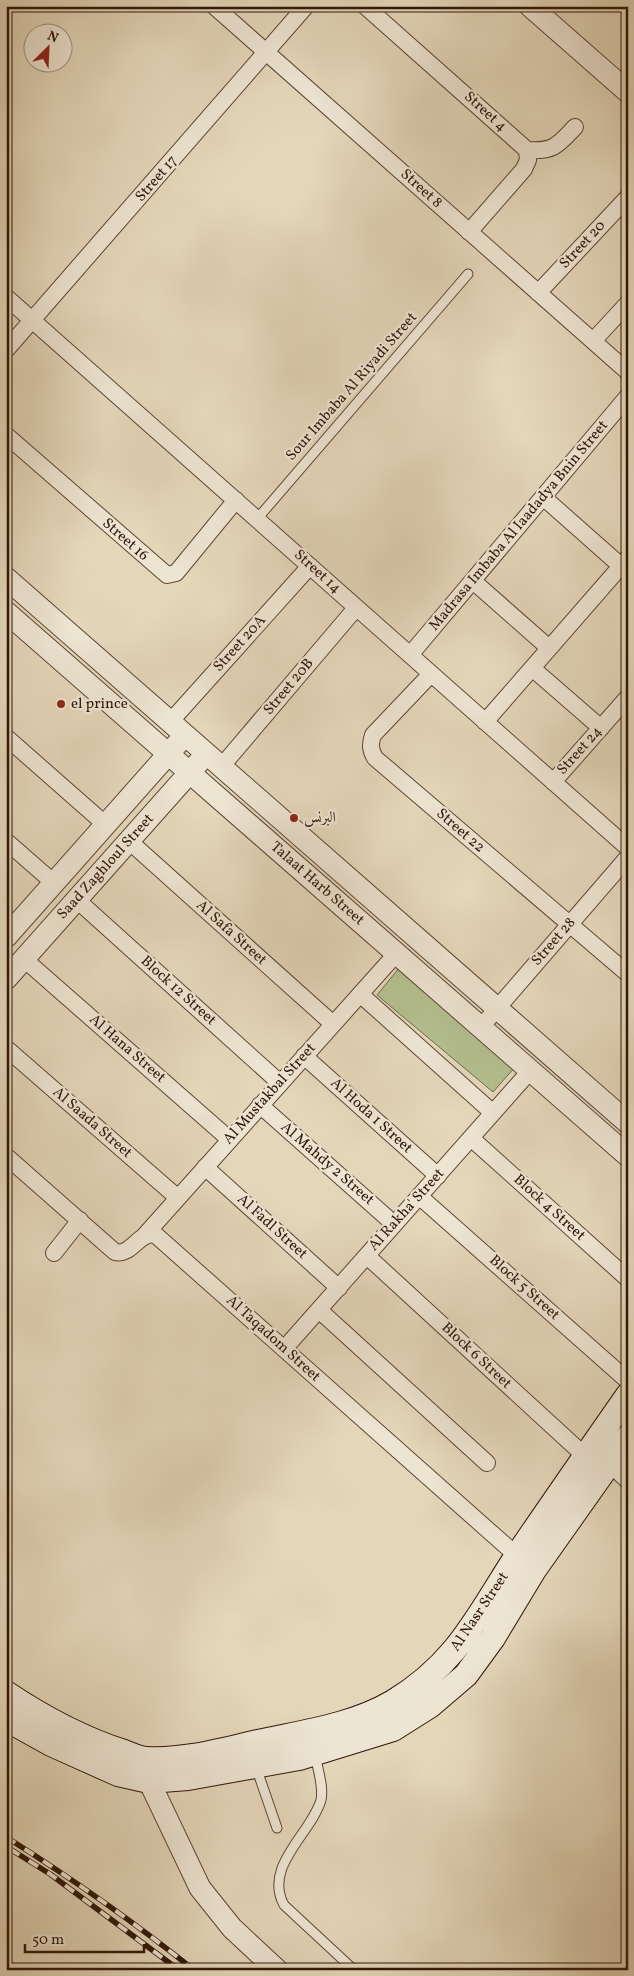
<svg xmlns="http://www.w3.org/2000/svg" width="634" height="1976" viewBox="0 0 634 1976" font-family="Vollkorn,Amiri,serif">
<rect width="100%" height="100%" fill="#e3d6b9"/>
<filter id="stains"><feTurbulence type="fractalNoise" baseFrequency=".004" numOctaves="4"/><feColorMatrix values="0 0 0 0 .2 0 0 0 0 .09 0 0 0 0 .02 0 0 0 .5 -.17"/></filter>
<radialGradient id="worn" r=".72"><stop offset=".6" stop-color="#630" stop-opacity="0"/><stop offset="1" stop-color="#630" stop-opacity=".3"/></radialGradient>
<path fill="#b3be8f" stroke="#716a4c" d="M400 967 516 1066 493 1092 377 995Z"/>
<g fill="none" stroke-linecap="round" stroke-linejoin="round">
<g stroke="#5c4634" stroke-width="11">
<path id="service" d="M257 519 468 274
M315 1753C317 1768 324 1786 321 1800 311 1834 263 1866 284 1905L354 1970
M256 1767 277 1828"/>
</g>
<g stroke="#5c4634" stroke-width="18">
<path id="minor" d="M214 6 628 372
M365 6 527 150 528 160 524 169 469 232
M527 150C554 152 558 145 575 127
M538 293 628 197
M6 297 628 848
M593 341 628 303
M6 350 306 6
M6 435 167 575 176 573 236 500
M543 497 621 566
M473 581 549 648
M410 655 628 396
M532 668 601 728
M431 674 373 735C370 744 370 749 375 758L628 974
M170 722 310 566
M485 722 628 558
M6 737 106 825
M221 767 356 608
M553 782 628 697
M6 841 54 883
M129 841 333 1024
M77 900 280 1083
M24 959 229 1139
M360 994 493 1113
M481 1027 628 857
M6 1048 178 1198
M304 1056 438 1176
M260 1105 394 1224
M471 1138 628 1279
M6 1156 115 1252C131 1256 138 1233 154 1234L158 1237 524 1562
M205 1167 339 1288
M419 1196 628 1381
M145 1235 396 954
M54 1253 80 1220
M367 1256 585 1456
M319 1310 487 1463
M284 1349 530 1071
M609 1463 628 1481"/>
</g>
<g stroke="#5c4634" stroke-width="23">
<path id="tertiary" d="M530 6 628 92
M6 578 628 1123
M6 612 628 1156
M6 937 178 743
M6 979 199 762
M149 1781 200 1888 232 1928 277 1970"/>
</g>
<g stroke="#2f1608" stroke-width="26">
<path id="secondary" d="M6 1693C42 1717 83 1739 124 1752 132 1755 140 1759 147 1759 185 1761 222 1750 258 1742 303 1732 352 1726 393 1702 458 1663 478 1615 518 1554 554 1501 591 1448 628 1395
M6 1719 51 1744 118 1774 149 1781 188 1778 299 1758 393 1729 431 1705 466 1675 493 1638 534 1570 628 1437"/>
</g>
<use href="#service" stroke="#ede4d2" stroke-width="9"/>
<use href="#minor" stroke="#ede4d2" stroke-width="16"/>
<use href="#tertiary" stroke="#ede4d2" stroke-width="21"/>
<use href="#secondary" stroke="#ede4d2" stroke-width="24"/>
<g stroke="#2f1608" stroke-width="5.5">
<path id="rail" d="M6 1837C71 1878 134 1922 194 1970
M10 1849 50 1874 179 1970"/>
</g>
<use href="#rail" stroke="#ede4d2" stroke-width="4" stroke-dasharray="11" stroke-linecap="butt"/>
</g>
<g fill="#8f2418" stroke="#ede4d2" stroke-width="2">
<circle cx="61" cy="704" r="5"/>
<circle cx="294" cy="818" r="5"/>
</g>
<g text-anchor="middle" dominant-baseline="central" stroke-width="4.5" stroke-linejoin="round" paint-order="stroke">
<g font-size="15" fill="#2f1608" stroke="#ede4d2">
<text transform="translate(485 112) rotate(42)">Street 4</text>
<text transform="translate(157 179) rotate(-49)">Street 17</text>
<text transform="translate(421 189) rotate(42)">Street 8</text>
<text transform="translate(583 245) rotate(-47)">Street 20</text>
<text transform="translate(352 387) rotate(-49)">Sour Imbaba Al Riyadi Street</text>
<text transform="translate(519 526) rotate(-50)">Madrasa Imbaba Al Iaadadya Bnin Street</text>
<text transform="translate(125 540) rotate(41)">Street 16</text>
<text transform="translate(317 572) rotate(42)">Street 14</text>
<text transform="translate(240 644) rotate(-48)">Street 20A</text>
<text transform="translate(289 687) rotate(-50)">Street 20B</text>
<text transform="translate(580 751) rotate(-48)">Street 24</text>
<text transform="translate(460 831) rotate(41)">Street 22</text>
<text transform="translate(106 867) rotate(-48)">Saad Zaghloul Street</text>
<text transform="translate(317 884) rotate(41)">Talaat Harb Street</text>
<text transform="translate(231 933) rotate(42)">Al Safa Street</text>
<text transform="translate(554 942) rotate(-49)">Street 28</text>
<text transform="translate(178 991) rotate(42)">Block 12 Street</text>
<text transform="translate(127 1049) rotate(41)">Al Hana Street</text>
<text transform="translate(270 1094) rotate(-48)">Al Mustakbal Street</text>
<text transform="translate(371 1116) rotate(42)">Al Hoda 1 Street</text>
<text transform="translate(92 1123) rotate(41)">Al Saada Street</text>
<text transform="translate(327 1164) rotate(41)">Al Mahdy 2 Street</text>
<text transform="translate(549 1208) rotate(42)">Block 4 Street</text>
<text transform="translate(407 1210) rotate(-48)">Al Rakha' Street</text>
<text transform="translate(272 1227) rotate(42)">Al Fadl Street</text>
<text transform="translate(524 1288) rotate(42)">Block 5 Street</text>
<text transform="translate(273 1339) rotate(42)">Al Taqadom Street</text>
<text transform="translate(476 1356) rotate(43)">Block 6 Street</text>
<text transform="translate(480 1612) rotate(-56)">Al Nasr Street</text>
</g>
<g font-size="15" fill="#2f1608" stroke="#ede4d2" text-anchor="start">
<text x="71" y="704">el prince</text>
<text x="304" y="818">البرنس</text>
</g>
</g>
<rect width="634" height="1976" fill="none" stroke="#e3d6b9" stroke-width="25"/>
<rect x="8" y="8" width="619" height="1961" fill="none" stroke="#2f1608" stroke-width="2.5"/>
<rect x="12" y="12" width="609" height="1951" fill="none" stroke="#2f1608"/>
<g transform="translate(48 48) rotate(24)"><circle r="24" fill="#ede4d2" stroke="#a19281"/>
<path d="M0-4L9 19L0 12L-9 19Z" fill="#8f2418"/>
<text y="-8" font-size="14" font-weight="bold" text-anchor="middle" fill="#2f1608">N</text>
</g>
<path d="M25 1944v8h119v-8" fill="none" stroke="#2f1608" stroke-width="2.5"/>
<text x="32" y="1944" font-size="15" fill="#2f1608" stroke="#ede4d2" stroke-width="4" paint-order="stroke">50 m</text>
<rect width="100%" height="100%" filter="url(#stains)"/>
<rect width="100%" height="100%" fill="url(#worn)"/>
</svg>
